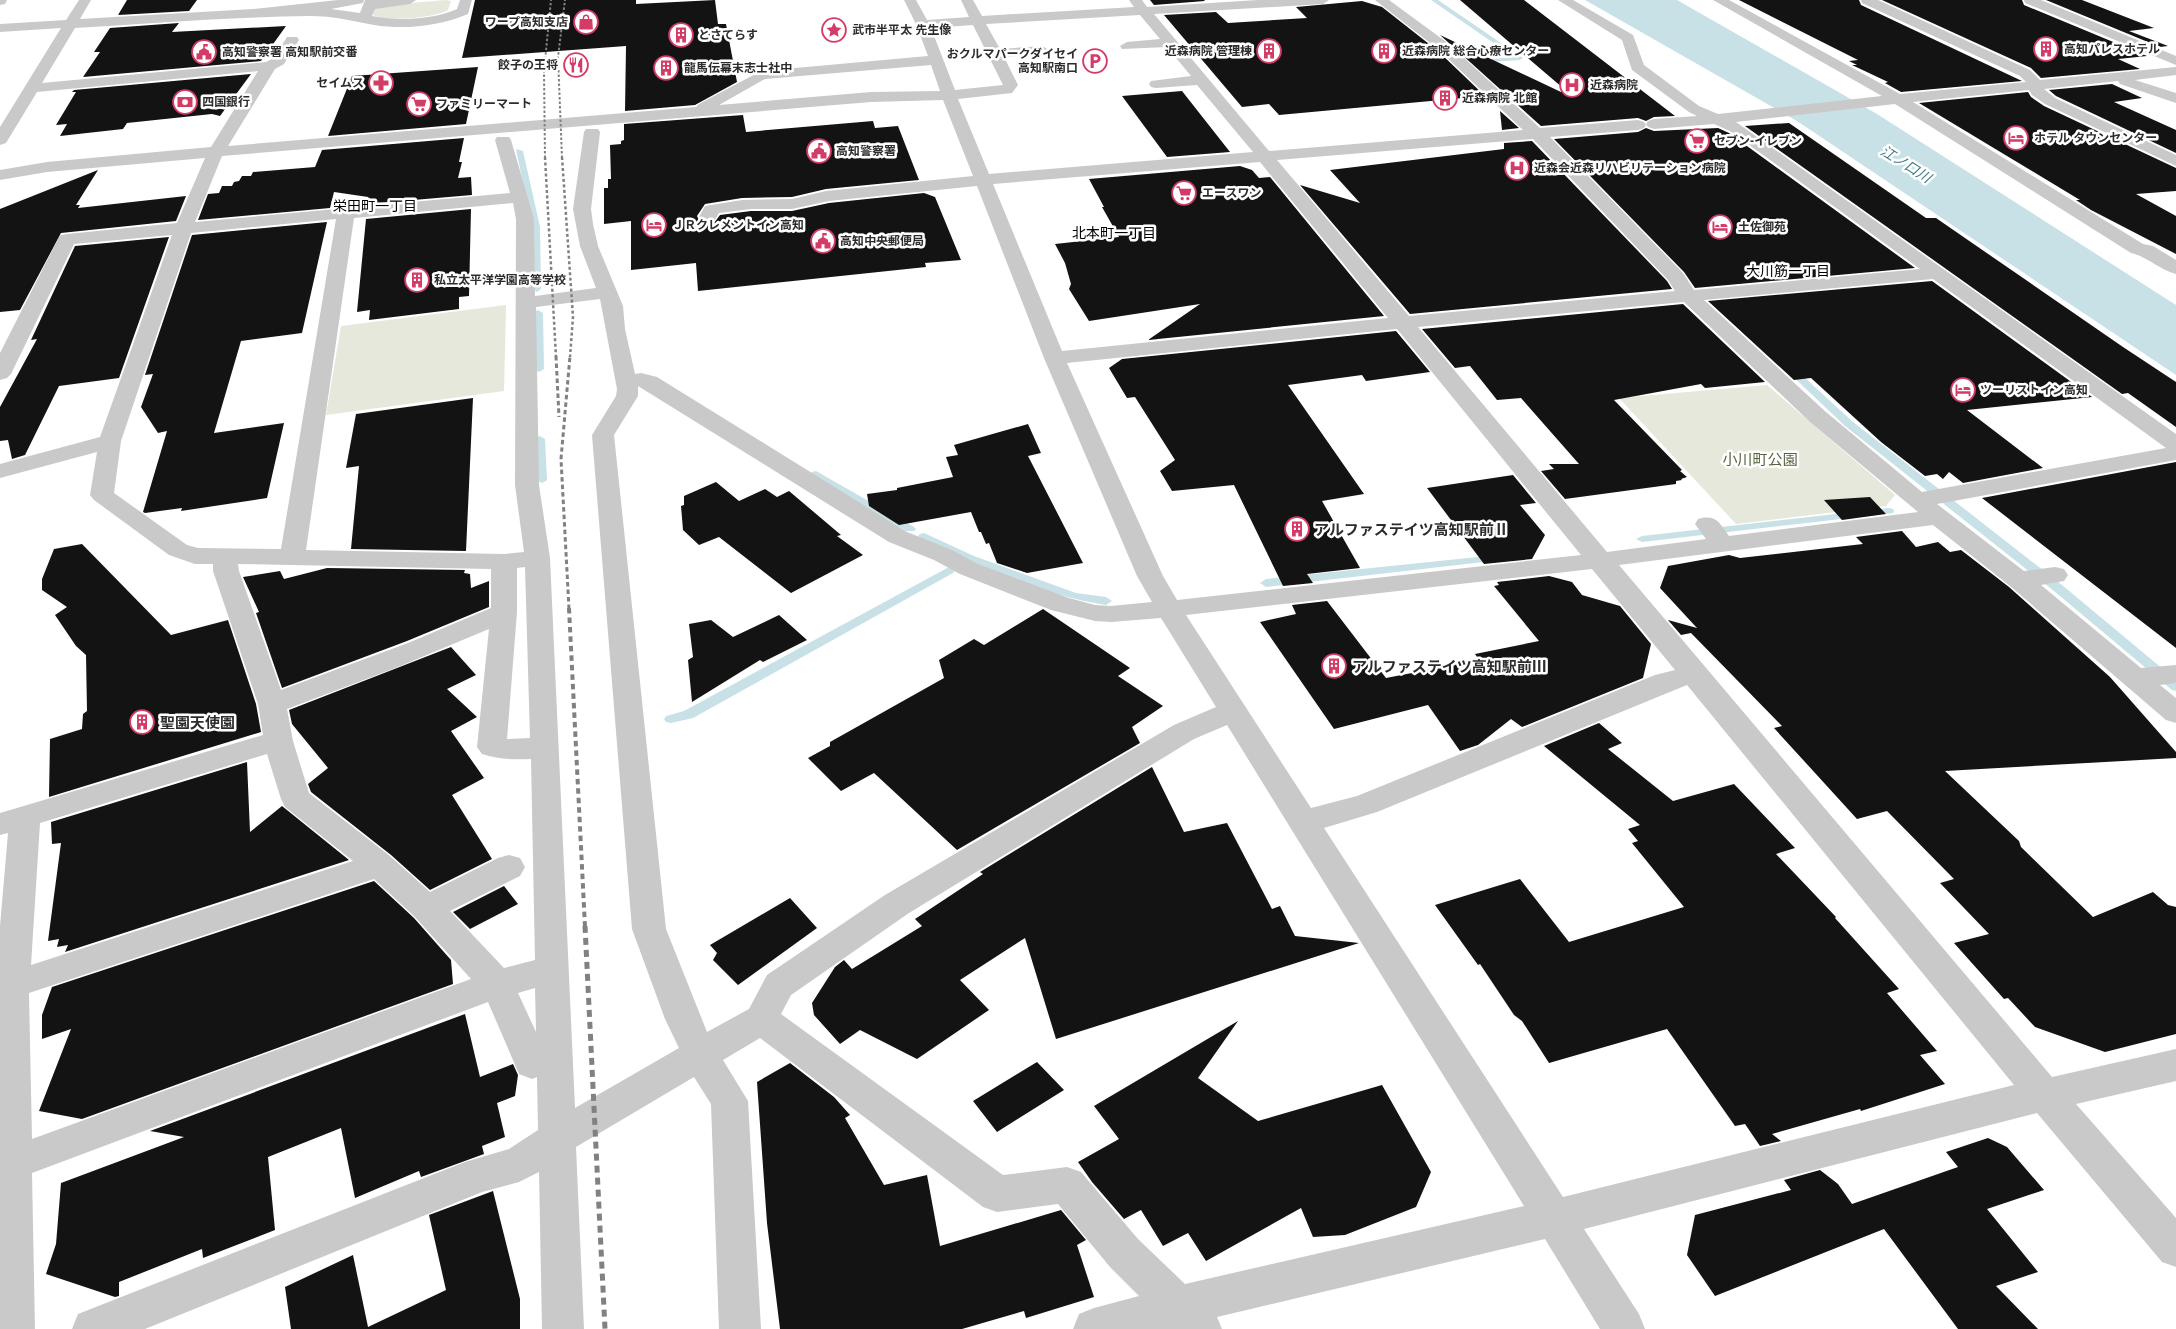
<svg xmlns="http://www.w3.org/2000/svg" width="2176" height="1329" viewBox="0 0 2176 1329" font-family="Arial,'Noto Sans JP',sans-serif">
<rect width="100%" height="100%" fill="#fff"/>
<path fill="#e5e8da" d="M446 0 451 1 448 10C435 18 385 22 373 15L374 9 386 5Z
M506 305 504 391 326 415 341 326Z
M1767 385 1895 495 1886 506 1736 524 1619 398Z"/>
<path fill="#c8e1e7" d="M1585 0H1677L1877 114 2176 305V375L1797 121Z"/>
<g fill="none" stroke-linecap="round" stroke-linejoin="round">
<path fill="#c8e1e7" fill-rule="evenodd" d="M1431 0H1438L1523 58 1520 60 1475 63 1474 62 1477 60 1514 57Z
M516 149 523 151 540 227 541 289 537 292 533 289 532 227Z
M538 310 543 313 544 369 539 372 534 369 533 313Z
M1788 364 1791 365 1853 422 2062 585 2176 680V691L2172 690 2054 591 1845 426 1785 369V365Z
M540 436 545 439 547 480 542 483 537 480 535 439Z
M816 471 914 527 916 529 914 531H906L812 476 811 474 812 472Z
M1889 508 1893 509 1894 511 1893 513 1642 542 1636 539 1642 536Z
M924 533 974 556 1076 593 1106 597 1112 601 1106 605C1041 595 979 567 920 538L918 536 920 534Z
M1497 555 1503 558 1501 560 1266 587 1260 583 1266 579Z
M949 567 955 571 953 573 693 718 671 723 666 722 664 719 666 716 684 711Z"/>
</g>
<path fill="#131313" d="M127 0H197L189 11 118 15Z
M475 0H636V4L715 0 718 24H726L737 82 695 105 625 111 626 46 462 58Z
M1150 0H1204L1205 1 1154 5Z
M1460 0H1524L1675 116 1654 117 1646 121 1638 118 1541 126 1440 35 1561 92 1563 88Z
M1739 0H1859L1861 5 2022 81 1901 92 1885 83 1888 82 1852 65H1857L1849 61 1858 60Z
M1882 0H2022L2024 5 2147 56 2118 59 2140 69 2041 78 2031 68Z
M2046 0H2082L2154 28 2129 31 2168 46 2160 47Z
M1362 1 1382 7 1438 51 1485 96 1279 115 1269 104 1242 107 1164 15 1216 12 1228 23 1307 18 1296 7Z
M179 23 172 32 286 26 261 61 83 77 100 52H94L110 28Z
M478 67 466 124 328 136 352 76Z
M251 74 220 116 212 114 127 123 123 129 60 136 67 124 56 125 76 92H72L74 90Z
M2112 84 2142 98 2114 102 2176 130V153L2056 96 2049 90Z
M1182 91 1230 152 1167 157 1122 96Z
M2028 92 2031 97 2044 106 2176 168V191L2136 194 2176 216V254L2091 210 2076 200H2080L1919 103Z
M1500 111 1519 128 1502 130Z
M743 115 746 132 873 121 875 128 898 126 919 180 826 189 792 197 742 198 705 204 697 216 700 222 714 223 720 215 751 211H792L829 203 924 193 935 197 961 260 925 263 926 267 698 291 696 263 631 270V221L604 224V188H608V179H611L610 145 621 144V141L624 140V124Z
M1789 123 1926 218H1936L2123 347 2176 382V427L2128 393 2122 394 1745 126Z
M1646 128 1654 131 1718 128 1729 133 1915 268 1695 288 1684 272 1554 139 1638 132Z
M464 138 459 162H462L458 178 471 177 472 195 367 204 368 197 334 192 330 208 198 220 208 194 219 193 222 186H232L234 182 239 181 242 176H251L253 172 315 167 322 150Z
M1532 141 1667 281 1672 289 1410 314 1300 185 1360 203 1330 170 1504 149V143Z
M1240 166 1252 170 1259 178 1270 177 1384 316 1148 340 1200 304 1089 321 1069 289 1071 284 1065 263 1055 244 1119 237 1102 207H1104L1089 179Z
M98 170 76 205H80L78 208 186 196 176 221 61 233 20 310 0 312V209Z
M471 209 469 296 459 297V309L369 320 370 310 357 312 366 219Z
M327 222 302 333 241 341 214 433 284 423 267 498 181 511 182 508 145 513 143 512 167 431 158 433 141 407 153 374 145 375 192 235Z
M169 237 119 378 59 386 25 455 12 459 8 440 0 441V407L37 339 31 340 75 246Z
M1932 281 2092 397 1967 410 2043 468 1963 483 1949 472 1943 479 1937 474 1925 476 1881 442 1811 378 1794 380 1708 301Z
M1683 304 1765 382 1705 388 1701 384 1614 400 1682 470 1680 471 1687 477 1681 479 1682 480 1676 481V484L1565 499 1541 471 1554 469 1549 464H1579L1521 398 1497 400 1470 366 1455 368 1422 329Z
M1396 331 1430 372 1366 381 1362 375 1288 385 1364 494 1322 501 1360 568 1307 574 1313 583 1283 586 1234 485 1172 491 1160 471 1175 460 1135 397 1127 398 1109 368 1122 359Z
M473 398 466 551 351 549 359 466 346 468 356 414Z
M1028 424 1041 453 1028 456 1083 563 1027 573 997 563 989 543 986 544 981 532H979L971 512 899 525 869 506 867 494 897 490V488L953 477 946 457 958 455 954 445Z
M2176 462V648L1982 498Z
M1513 475 1536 503 1520 505 1545 535 1532 559 1484 564 1427 488Z
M716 482 739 501 765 489 777 497 789 491 841 535 837 536 863 555 791 593 719 537 699 545 683 530 681 506 684 505V496Z
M1870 497 1886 514 1842 520 1824 500Z
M1902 531 1916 547 1938 542 1950 552 1961 550 2009 587 2110 677 2176 752V758L1945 771 2019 841 2021 847 2093 917 2153 892 2168 905 2176 907V1034L2105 1052 2035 1027 2008 998 2004 999 1954 943 1989 934 1940 883 1954 879 1887 811 1857 819 1774 728 1782 726 1691 633 1681 635 1668 620 1697 628 1660 588 1668 566 1729 555 1740 558 1863 544 1856 537Z
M82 544 171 635 228 620 256 704 261 732 49 797 50 739 82 729 83 714 87 711 86 655 76 646 55 615 67 607 42 590V579L54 549Z
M327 568 465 570 464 573 470 574 471 588 489 581V607L407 641 282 688 256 613 259 612 243 577 280 571 284 579Z
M1549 576 1572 582 1582 595 1620 606 1651 644 1643 678 1522 727 1511 719 1478 745 1460 751 1428 705 1334 729 1260 622 1296 614 1292 605 1327 601 1386 678 1479 660 1475 654 1539 641 1494 586 1499 585 1497 582Z
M1043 609 1130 668 1118 676 1163 706 1132 727 1140 743 957 850 874 773 841 791 808 758 830 746V742L944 678 939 660 974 639 984 645Z
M779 615 807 640 763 662 760 660 692 702 688 660 693 657 689 624 711 620 733 637Z
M451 647 476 675 447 689 477 717 451 731 484 778 452 795 492 859 430 890 391 855 311 792 308 784 328 768 292 724 289 710Z
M1599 723 1622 743 1608 749 1673 801 1734 784 1795 848 1776 854 1836 917 1835 918 1899 989 1887 993 1937 1051 1920 1055 1945 1084 1861 1111 1860 1109 1772 1134 1781 1141 1760 1146 1745 1124 1735 1126 1667 1029 1549 1063 1522 1021 1514 1015 1480 964 1478 965 1435 905 1520 879 1569 942 1684 907 1632 843 1638 841 1628 829 1640 825 1544 746Z
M247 762 250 832 282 806 349 860 65 952 68 945 57 947 59 939 48 941 61 843 52 844 51 822Z
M1152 767 1184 832 1227 823 1272 909 1280 906 1295 936 1359 943 1056 1039 1025 938 960 980 989 1010 917 1059 860 1030 840 1044 814 1015 812 1003 835 967 844 960 852 969 922 926 915 919 983 874 980 872Z
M374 881 414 918 451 960 453 984 82 1119 39 1111 71 1029 42 1039V1015L52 987Z
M504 886 518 904 470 929 453 912Z
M790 898 817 928 738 985 713 960 717 953 710 945Z
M465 1014 480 1077 513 1064 518 1075 515 1096 497 1103 505 1137 482 1146 484 1154 421 1177 419 1171 355 1198 341 1128 268 1157 275 1230 203 1258 202 1249 119 1282V1296L115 1297 46 1274 56 1244 61 1183 184 1137 150 1131Z
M1238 1021 1198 1078 1258 1121 1382 1085 1431 1172 1416 1207 1345 1235 1313 1237 1301 1208 1206 1261 1188 1233 1163 1246 1141 1210 1124 1219 1092 1182 1078 1162 1119 1139 1094 1106Z
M1037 1062 1064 1090 997 1132 973 1101Z
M790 1063 834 1097 850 1115 845 1118 884 1185 927 1175 940 1246 1061 1210 1086 1240 1077 1245 1094 1297 1026 1318 1024 1311 962 1329H780L767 1223 757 1082Z
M1988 1138 2007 1147 2044 1190 1987 1209 2038 1272 1996 1286 2038 1329H1958L1884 1229 1715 1296 1687 1255 1695 1215 1791 1190 1784 1180 1820 1170 1838 1184 1852 1204 1958 1167 1946 1152Z
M493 1191 520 1299V1329H291L285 1287 353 1255 368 1327 446 1290 429 1215Z"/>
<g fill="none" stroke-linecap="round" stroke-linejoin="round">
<path fill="#c9c9c9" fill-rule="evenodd" d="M0 0H7L5 4 0 5Z
M79 0H91L80 19 253 9 338 0H364L363 3 331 9 360 13 365 0H416L410 4 375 9 372 16C399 21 432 20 457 9L460 0H472L468 14C440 26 404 30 374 25 353 21 333 16 310 16 232 17 153 23 75 28L42 83 266 62 274 58 287 37H297L299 40 284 64 275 69 228 146 696 107 699 104 761 71 928 56 916 24 904 0H916L927 20 969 17 961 0H973L982 16 1134 7 1129 0H1142L1147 7 1258 0H1329L1323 4 1154 14 1269 151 1523 130 1439 50 1375 0H1389L1449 44 1540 128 1638 120 1644 122 1646 125 1644 128 1638 130 1550 137 1683 273 1694 290 1920 269 1730 131 1714 124 1654 129 1648 127 1646 124 1648 121 1654 119 1697 116 1689 112 1632 70 1622 40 1558 0H1573L1633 35 1644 65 1699 106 1718 114 1882 96 1713 0H1729L1900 94 2026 82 2020 76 1862 3 1861 0H1878L2030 70 2040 80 2176 67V75L2135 80 2176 93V103L2120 84 2118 81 2044 89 2055 98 2176 155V166L2045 104 2032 95 2029 90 1913 102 2143 244 2153 246 2176 260V274C2160 270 2148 257 2131 253L1895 104 1736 122 2176 434V460L1937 504 2024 571 2055 567 2064 569 2068 575 2064 581 2041 585 2141 668 2176 665V683L2160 685 2176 698V723L2166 720 2010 586 1933 525 1619 565 2052 1077 2176 1049V1081L2076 1104 2176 1218V1267L2162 1262 2037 1113 1584 1229 1639 1314 1645 1329H1600L1545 1239 1217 1317 1222 1329H1073L1079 1314 1094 1308 1139 1296 1110 1267 1058 1204 997 1212 983 1207 760 1038 723 1060 748 1101 761 1329H719L711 1104 694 1077 576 1147 584 1329H542L539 1172 519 1182 482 1192 145 1329H72L78 1314 465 1162 509 1149 538 1130 537 1077 532 1079 519 1074 488 1002 32 1173 35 1329H0V926L8 833 0 835V813L263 735 258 704 213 571V564H195L169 555 94 500 90 495 97 452 0 478V464L100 437 172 235 74 244 11 374 7 378 0 380V353L58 239 61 235 67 234 177 223 205 158 47 172 0 180V170L47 162 211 147 258 71 37 92 6 143 0 145V127L61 28 0 32V24L66 20ZM1140 15 1160 39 1127 42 1120 46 1122 49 1167 47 1191 76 1151 81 1149 84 1151 87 1156 88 1197 85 1253 152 989 174 958 99 1012 93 1018 85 1004 57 1042 54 1049 50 1042 46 1000 49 986 24ZM973 25 1003 85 955 90 931 28ZM931 65 940 91 871 92 719 105 765 79ZM943 100 973 176 826 191 792 199 742 200 705 206 699 217 702 221 708 222 714 221 719 213 751 209H792L829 201 977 186 1044 358 1137 576 1152 602 1111 606 1095 605 1069 598 978 564 952 550 907 532 657 377 641 373 635 374 625 329 623 306 598 246 593 224 591 209 600 132 598 129H586L584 132 573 209 580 246 596 288 535 296 534 219 511 140 509 137H497L495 140 510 193 195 222 222 156 871 102ZM1533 139 1668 280 1675 291 1409 316 1277 160ZM1260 162 1388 318 1062 351 993 184ZM513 203 516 219 515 485 524 552 504 554 306 550 354 218ZM336 219 281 549 198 548 187 545 114 493 121 441 191 233ZM1933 279 2166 448 1922 492 1826 412 1704 300ZM600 299 617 389 616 396 592 435 632 929 665 1019 679 1048 575 1108 550 558 539 485 536 307ZM1684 302 1810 422 1918 512 1729 536C1719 523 1717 514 1698 519L1695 524 1706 539 1607 552 1418 327ZM1397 329 1581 555 1177 600 1163 576 1067 363ZM638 386 889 542 934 560 960 574 1051 610 1095 621 1111 622 1161 618 1216 707 1174 725 885 895 767 975 749 1009 707 1032 666 929 614 435 638 396ZM238 564 491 569V608L408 643 281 690 239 571ZM525 567 530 738 507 739 517 612V568ZM1592 569 1675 670 1655 675 1357 796 1311 808 1186 615ZM489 629 477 747 482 754C498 759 513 760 531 759L535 960 504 968 450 911 520 876 525 867 520 858 509 855 498 858 430 892 390 856 309 793 293 741 287 709 398 667ZM1687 685 2014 1085 1563 1197 1324 828 1377 812ZM1227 725 1524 1206 1185 1284 1138 1239 1081 1172 1067 1167 1003 1175 781 1014 791 995 909 913 1194 739ZM267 754 281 799 285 807 353 861 31 965 40 823ZM374 879 415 917 471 979 32 1139 29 993ZM535 988 536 1032 518 993Z
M2024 0H2041L2176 56V65L2025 3Z"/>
<path stroke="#818181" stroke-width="2" stroke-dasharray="2.5 2" stroke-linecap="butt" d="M545 158 544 71 551 0
M562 158 558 57 565 0"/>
<path stroke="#818181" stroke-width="2.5" stroke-dasharray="3 2.5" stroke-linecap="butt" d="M545 157 556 357
M562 157 573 317 570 357"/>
<path stroke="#818181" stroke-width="3" stroke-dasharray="4.5 3" stroke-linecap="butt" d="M556 356 559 417
M569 609 561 459 570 356"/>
<path stroke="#818181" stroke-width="4" stroke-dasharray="5.5 4" stroke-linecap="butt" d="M569 608 585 927"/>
<path stroke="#818181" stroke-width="5" stroke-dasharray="7 5" stroke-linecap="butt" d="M585 926 605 1329"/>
</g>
<defs>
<g id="shop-ring" transform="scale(1.25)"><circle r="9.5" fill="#fff" stroke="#d43c68" stroke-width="1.5"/><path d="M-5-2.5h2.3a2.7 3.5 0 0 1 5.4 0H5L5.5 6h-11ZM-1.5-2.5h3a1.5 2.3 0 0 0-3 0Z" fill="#d43c68"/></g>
<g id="sight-ring" transform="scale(1.25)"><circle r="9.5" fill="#fff" stroke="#d43c68" stroke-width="1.5"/><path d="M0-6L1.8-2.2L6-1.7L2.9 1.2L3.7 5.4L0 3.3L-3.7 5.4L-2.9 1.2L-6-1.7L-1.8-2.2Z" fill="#d43c68"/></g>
<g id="building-ring" transform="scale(1.25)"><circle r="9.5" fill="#fff" stroke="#d43c68" stroke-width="1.5"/><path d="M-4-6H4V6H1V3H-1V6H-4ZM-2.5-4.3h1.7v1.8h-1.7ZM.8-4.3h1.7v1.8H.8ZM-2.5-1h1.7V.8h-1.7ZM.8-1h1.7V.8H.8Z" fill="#d43c68"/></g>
<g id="civic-ring" transform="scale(1.25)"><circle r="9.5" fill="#fff" stroke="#d43c68" stroke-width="1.5"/><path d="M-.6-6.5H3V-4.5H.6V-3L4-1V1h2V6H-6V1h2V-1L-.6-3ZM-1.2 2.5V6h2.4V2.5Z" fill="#d43c68"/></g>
<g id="parking-ring" transform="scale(1.25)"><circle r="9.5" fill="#fff" stroke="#d43c68" stroke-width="1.5"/><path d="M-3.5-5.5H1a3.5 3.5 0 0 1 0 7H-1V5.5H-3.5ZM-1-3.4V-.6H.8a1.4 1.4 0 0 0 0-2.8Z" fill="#d43c68"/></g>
<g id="restaurant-ring" transform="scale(1.25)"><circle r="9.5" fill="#fff" stroke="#d43c68" stroke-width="1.5"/><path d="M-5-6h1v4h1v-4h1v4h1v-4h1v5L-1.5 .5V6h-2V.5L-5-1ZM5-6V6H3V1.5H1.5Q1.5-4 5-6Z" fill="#d43c68"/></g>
<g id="pharmacy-ring" transform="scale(1.25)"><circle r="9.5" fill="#fff" stroke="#d43c68" stroke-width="1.5"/><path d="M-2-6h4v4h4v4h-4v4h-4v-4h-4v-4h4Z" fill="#d43c68"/></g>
<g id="hospital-ring" transform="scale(1.25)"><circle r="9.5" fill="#fff" stroke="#d43c68" stroke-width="1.5"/><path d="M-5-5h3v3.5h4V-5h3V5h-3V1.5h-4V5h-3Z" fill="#d43c68"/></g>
<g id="bank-ring" transform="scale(1.25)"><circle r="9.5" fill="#fff" stroke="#d43c68" stroke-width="1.5"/><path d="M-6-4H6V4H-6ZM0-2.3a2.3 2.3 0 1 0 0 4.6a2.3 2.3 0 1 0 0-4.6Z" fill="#d43c68"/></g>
<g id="supermarket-ring" transform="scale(1.25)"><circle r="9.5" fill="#fff" stroke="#d43c68" stroke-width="1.5"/><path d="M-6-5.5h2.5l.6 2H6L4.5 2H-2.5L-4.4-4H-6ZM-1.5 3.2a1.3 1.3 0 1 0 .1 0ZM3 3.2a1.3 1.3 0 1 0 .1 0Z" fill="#d43c68"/></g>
<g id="hotel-ring" transform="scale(1.25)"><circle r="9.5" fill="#fff" stroke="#d43c68" stroke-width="1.5"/><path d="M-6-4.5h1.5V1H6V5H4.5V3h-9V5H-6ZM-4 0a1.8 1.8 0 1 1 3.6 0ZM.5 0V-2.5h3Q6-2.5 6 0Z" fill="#d43c68"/></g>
</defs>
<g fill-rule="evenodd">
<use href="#shop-ring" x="586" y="22"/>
<use href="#sight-ring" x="834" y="30"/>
<use href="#building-ring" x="681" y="35"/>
<use href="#building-ring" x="2046" y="49"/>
<use href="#building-ring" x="1269" y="51"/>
<use href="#building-ring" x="1384" y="51"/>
<use href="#civic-ring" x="204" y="52"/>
<use href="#parking-ring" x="1095" y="61"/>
<use href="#restaurant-ring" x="576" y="65"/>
<use href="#building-ring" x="666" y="68"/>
<use href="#pharmacy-ring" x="381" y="83"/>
<use href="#hospital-ring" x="1572" y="85"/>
<use href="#building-ring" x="1445" y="98"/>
<use href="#bank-ring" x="185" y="102"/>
<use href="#supermarket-ring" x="419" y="104"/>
<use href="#hotel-ring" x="2016" y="138"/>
<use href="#supermarket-ring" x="1697" y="141"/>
<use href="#civic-ring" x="819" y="151"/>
<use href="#hospital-ring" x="1517" y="168"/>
<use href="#supermarket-ring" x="1184" y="193"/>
<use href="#hotel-ring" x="654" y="225"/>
<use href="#hotel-ring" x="1720" y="227"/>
<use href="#civic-ring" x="823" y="241"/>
<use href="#building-ring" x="417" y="280"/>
<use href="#hotel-ring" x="1963" y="390"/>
<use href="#building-ring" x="1297" y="529"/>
<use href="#building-ring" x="1334" y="666"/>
<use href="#building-ring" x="142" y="722"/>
</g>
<g text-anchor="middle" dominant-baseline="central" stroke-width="5" stroke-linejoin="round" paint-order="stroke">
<g font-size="12" font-weight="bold" fill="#2c2c2c" stroke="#fff" text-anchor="start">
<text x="568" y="22" text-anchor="end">ワープ高知支店</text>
<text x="852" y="30">武市半平太 先生像</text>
<text x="698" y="35">とさてらす</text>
<text x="2064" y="49">高知パレスホテル</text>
<text x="1252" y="51" text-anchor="end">近森病院 管理棟</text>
<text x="1402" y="51">近森病院 総合心療センター</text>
<text x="222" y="52">高知警察署 高知駅前交番</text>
<text x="1078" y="54" text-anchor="end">おクルマパークダイセイ<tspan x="1078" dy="14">高知駅南口</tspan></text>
<text x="558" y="65" text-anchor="end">餃子の王将</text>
<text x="684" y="68">龍馬伝幕末志士社中</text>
<text x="364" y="83" text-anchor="end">セイムス</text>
<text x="1590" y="85">近森病院</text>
<text x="1462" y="98">近森病院 北館</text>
<text x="202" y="102">四国銀行</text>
<text x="436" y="104">ファミリーマート</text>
<text x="2034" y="138">ホテル タウンセンター</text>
<text x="1714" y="141">セブン-イレブン</text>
<text x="836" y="151">高知警察署</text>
<text x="1534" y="168">近森会近森リハビリテーション病院</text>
<text x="1202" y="193">エースワン</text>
<text x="672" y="225">ＪＲクレメントイン高知</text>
<text x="1738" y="227">土佐御苑</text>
<text x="840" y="241">高知中央郵便局</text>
<text x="434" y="280">私立太平洋学園高等学校</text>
<text x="1980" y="390">ツーリストイン高知</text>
</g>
<g font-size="14" font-style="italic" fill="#427a85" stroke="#fff">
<text transform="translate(1906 164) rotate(32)">江ノ口川</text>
</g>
<g font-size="14" fill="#000" stroke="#fff">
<text x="375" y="206">栄田町一丁目</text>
<text x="1114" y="233">北本町一丁目</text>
<text x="1788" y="271">大川筋一丁目</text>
</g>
<g font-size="15" fill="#57633e" stroke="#fff">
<text x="1760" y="459">小川町公園</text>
</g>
<g font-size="15" font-weight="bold" fill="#2c2c2c" stroke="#fff" text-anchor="start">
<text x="1314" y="529">アルファステイツ高知駅前Ⅱ</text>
<text x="1352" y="666">アルファステイツ高知駅前Ⅲ</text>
<text x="160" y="722">聖園天使園</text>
</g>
</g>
</svg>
